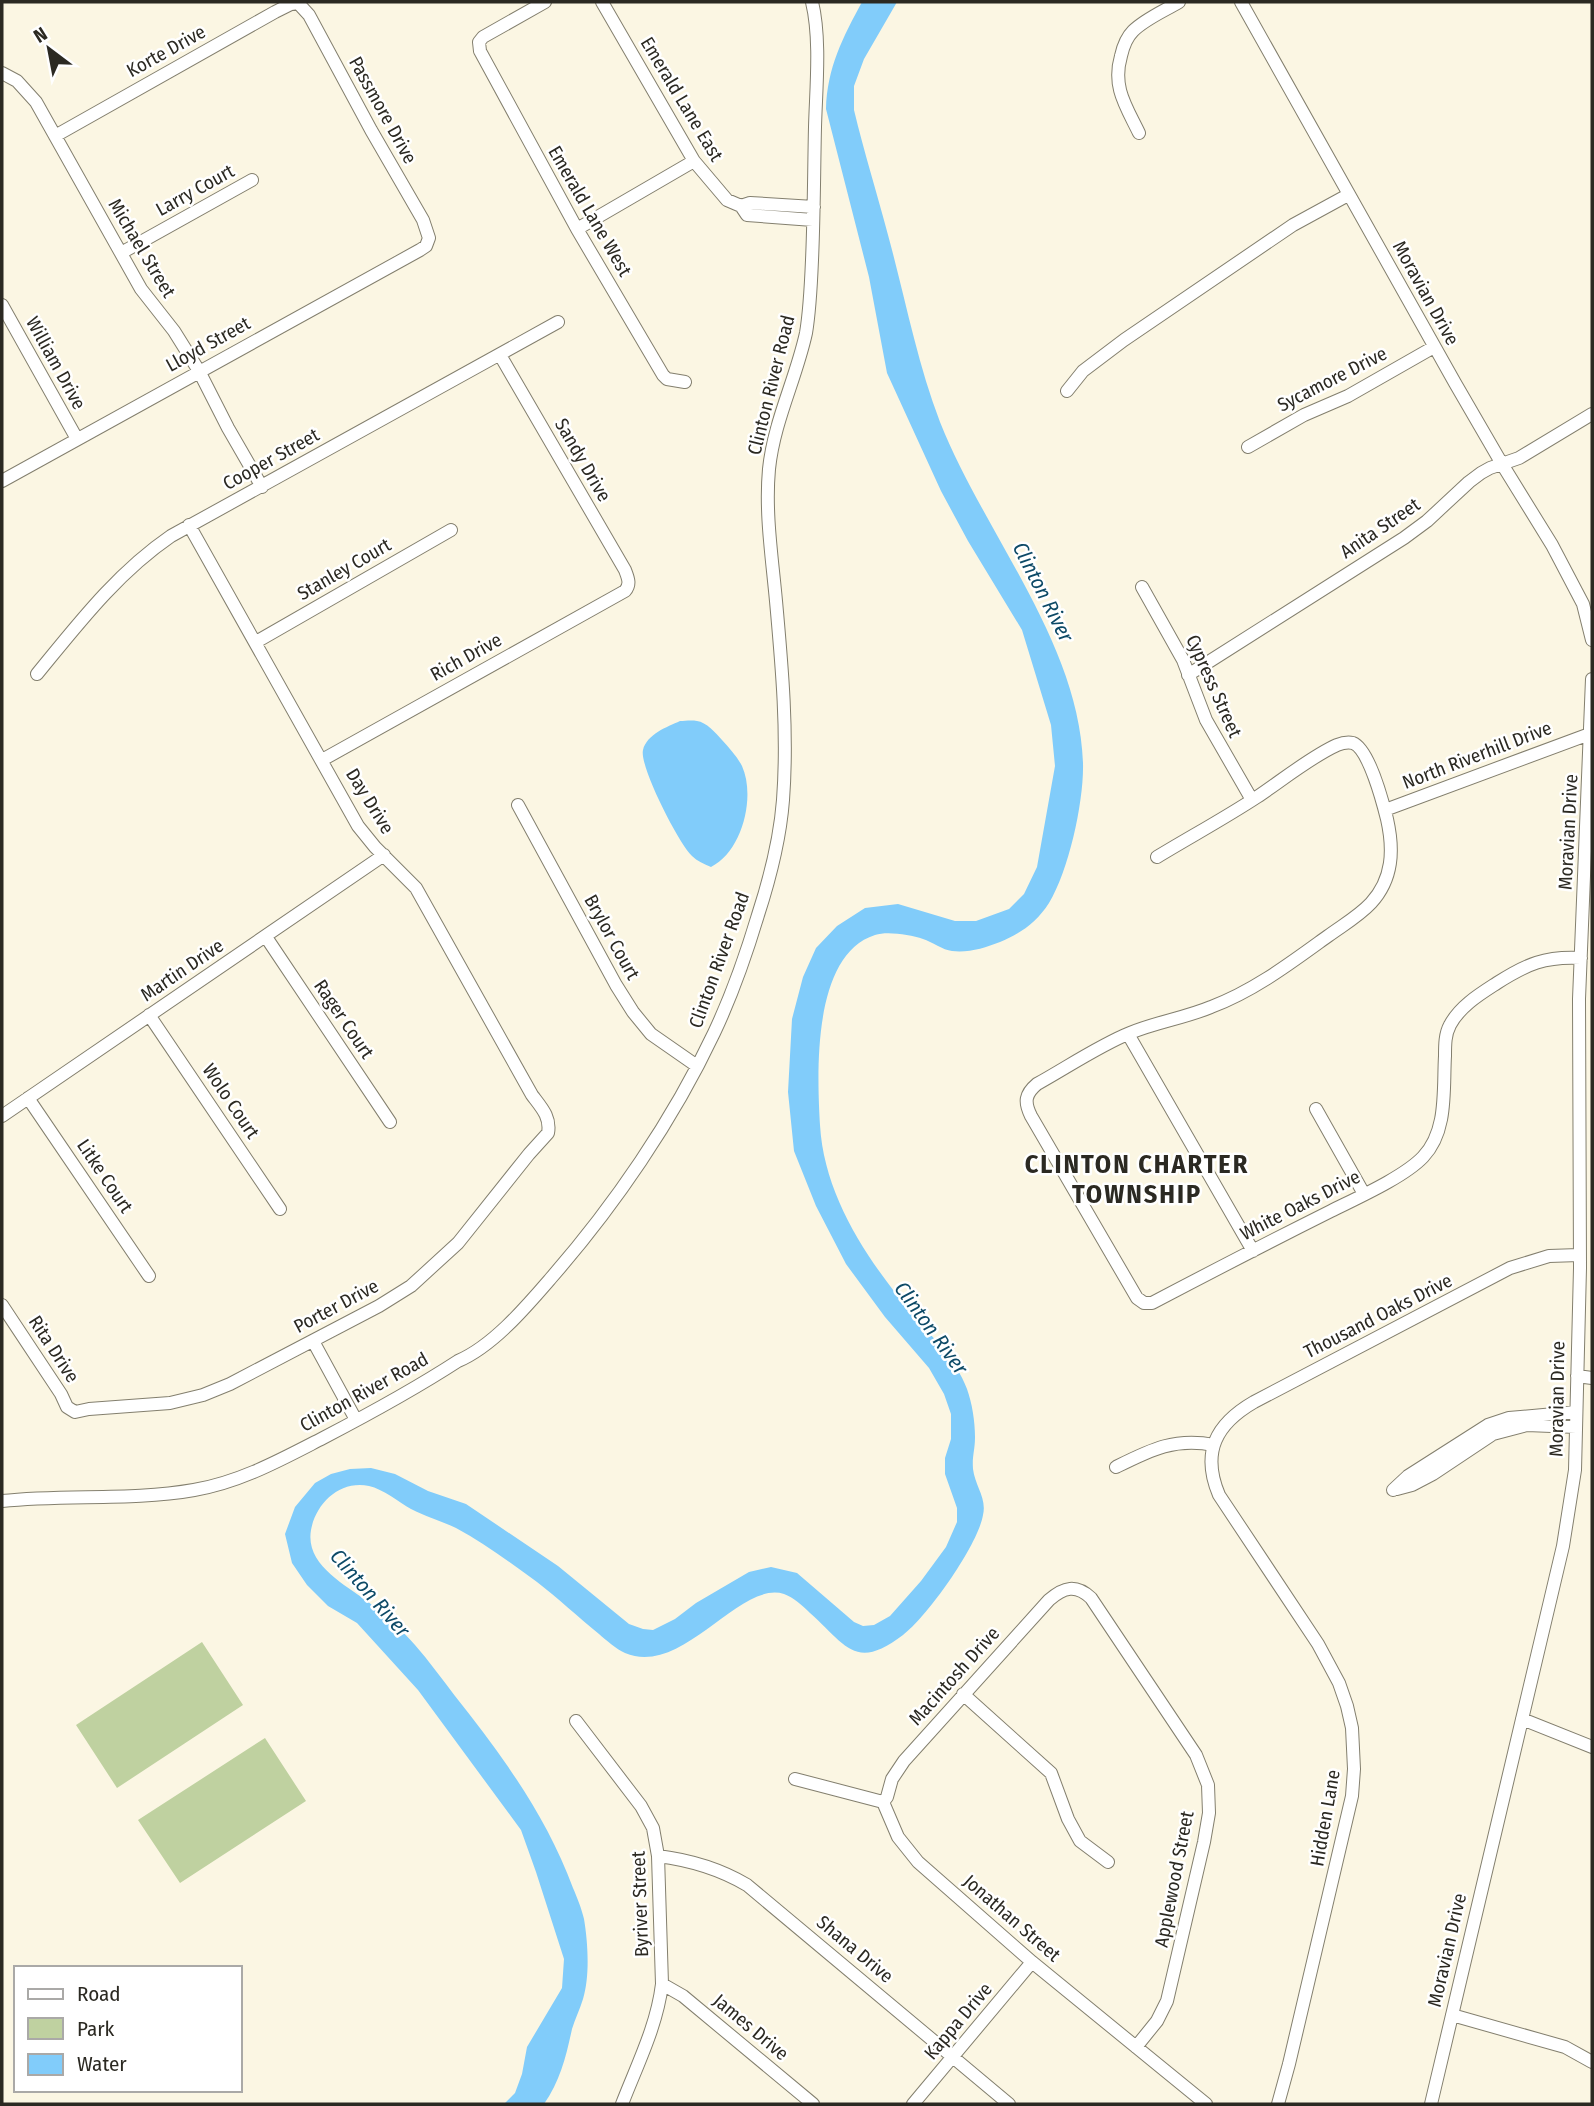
<svg xmlns="http://www.w3.org/2000/svg" width="1594" height="2106" viewBox="0 0 1594 2106" font-family="'Fira Sans Condensed',sans-serif">
<rect width="100%" height="100%" fill="#fbf6e3"/>
<path fill="#bfd1a0" d="M202 1642 243 1705 117 1788 76 1725Z
M265 1738 306 1801 180 1883 138 1820Z"/>
<path fill="#81ccfa" d="M862 2H897L864 59 854 86V110C864 152 877 193 888 235 905 297 917 362 940 422 984 533 1079 642 1083 763 1084 801 1069 870 1049 903 1037 922 1020 934 1000 942 985 948 968 953 952 951 943 950 932 942 923 939 910 935 888 931 875 935 812 955 817 1073 820 1125 824 1195 866 1258 910 1311 930 1335 956 1359 967 1389 972 1403 975 1421 975 1437 975 1451 972 1455 973 1469 975 1486 987 1498 983 1515 978 1545 928 1616 903 1635 855 1672 845 1644 810 1613 803 1606 793 1597 784 1594 739 1580 682 1678 625 1653 616 1649 606 1640 599 1634 578 1617 558 1598 537 1582 511 1563 484 1543 456 1528 442 1521 426 1517 411 1509 399 1502 383 1489 369 1486 340 1480 316 1503 311 1530 305 1564 344 1584 367 1601 384 1614 401 1629 415 1645 429 1661 442 1679 455 1696 502 1755 547 1817 573 1888 577 1897 582 1910 584 1919 588 1943 590 1976 583 1999 580 2009 575 2019 572 2029 566 2057 560 2081 544 2104H504L515 2093 522 2074 527 2047 562 1988 564 1959 536 1872 521 1830 418 1690 357 1623 328 1606 307 1585 292 1563 285 1534 295 1507 315 1483 331 1474 350 1469 371 1468 395 1474 428 1491 466 1504 558 1566 629 1624 643 1629 653 1630 675 1619 696 1603 749 1572 771 1567 797 1573 854 1622 863 1626 874 1625 890 1616 921 1581 946 1547 957 1522V1508L945 1474V1458L951 1439V1414L944 1394 929 1368 885 1317 846 1264 816 1206 794 1151 788 1092 792 1019 803 977 816 948 837 926 865 908 898 904 955 921H976L1009 909 1024 894 1037 867 1055 766 1051 725 1022 630 968 541 941 491 887 373 869 277 826 109C827 68 843 37 862 2Z
M680 721C685 721 691 720 697 721 706 722 716 733 722 740 729 748 737 756 742 766 756 797 742 852 711 867 704 864 697 861 692 856 679 844 639 766 643 750 647 734 667 727 680 721Z"/>
<g fill="none" stroke-linecap="round" stroke-linejoin="round">
<g stroke="#837f6e" stroke-width="14">
<path id="minor" d="M545 2 483 37 479 42 480 51 577 229 663 375 667 379 685 382
M602 2 694 161 727 200 741 206
M1241 2 1455 383 1502 464 1552 545 1583 604 1592 640
M2 73 17 81 36 102 141 289 174 331 199 371 228 428 262 487
M1139 133C1126 106 1112 87 1121 56 1123 47 1126 38 1133 31 1145 19 1164 11 1179 2
M813 220 747 215 741 206 750 203 814 207
M577 229 694 161
M121 253 252 180
M2 305 77 439
M1067 391 1083 371 1124 340 1293 225 1348 195
M1248 447 1304 415 1348 396 1434 347
M2 481 420 250 426 246 429 238 423 220 371 130 309 15 298 3 291 4 275 12 55 136
M1142 587 1183 660 1206 720 1252 800
M256 642 451 530
M37 674C78 624 117 573 171 536L558 322
M1188 675 1404 538 1427 521 1469 482 1481 473 1490 468 1519 458 1592 414
M322 760 625 591C631 584 628 578 625 570L500 355
M518 805 616 985 633 1012 651 1034 697 1066
M1385 810 1592 733
M1157 857C1190 837 1225 818 1257 797 1281 781 1312 756 1337 745 1342 743 1348 742 1353 743 1369 749 1383 803 1387 819 1394 850 1393 879 1371 903 1359 916 1343 925 1328 936 1292 962 1254 991 1211 1007 1185 1018 1156 1022 1130 1033 1100 1045 1066 1068 1037 1084 1025 1094 1024 1102 1031 1116L1137 1298 1144 1303H1152C1211 1272 1271 1241 1331 1211 1357 1198 1404 1177 1423 1157 1448 1131 1443 1089 1445 1056 1445 1045 1445 1034 1450 1025 1460 1006 1480 994 1497 983 1527 964 1545 956 1581 958
M266 937 390 1122
M149 1015 280 1209
M1128 1034 1253 1251
M28 1098 149 1276
M1316 1109 1364 1194
M2 1116 384 855
M2 1305 61 1394 67 1407 75 1412 89 1409 170 1403 203 1395 230 1384 379 1306 411 1286 458 1243 529 1154 548 1133C551 1117 541 1107 532 1095L416 888 375 847 358 826 189 525
M313 1341 356 1420
M1577 1376 1592 1378
M1116 1467C1150 1450 1175 1437 1214 1445
M1397 1489 1412 1485 1433 1474 1493 1434 1527 1425 1576 1427
M1393 1490 1408 1476 1488 1425 1509 1418 1576 1412
M2 1501C66 1494 131 1501 194 1490 241 1482 282 1459 323 1438 369 1414 415 1389 458 1361 493 1346 526 1307 551 1278 614 1206 673 1120 714 1033 732 995 746 955 758 915 770 878 780 840 783 800 788 734 782 667 776 601 772 557 765 513 769 469 774 421 796 379 806 333 810 309 811 284 812 260 814 216 814 171 815 127 816 89 821 39 812 2
M963 1694 1051 1773 1068 1819 1080 1841 1108 1862
M1522 1719 1592 1747
M576 1721 641 1806 653 1828 658 1856 662 1984C657 2026 637 2065 622 2104
M795 1779 883 1802
M883 1802 887 1797 892 1779 904 1761 1049 1600C1064 1587 1076 1584 1091 1598L1196 1755 1208 1785 1209 1813 1204 1842 1167 2001 1157 2021 1136 2047
M883 1802 898 1837 918 1862 1032 1962 1206 2104
M658 1856C690 1860 720 1869 747 1885L1009 2104
M662 1984 683 1996 813 2104
M1452 2015 1565 2047 1592 2062
M913 2104 1032 1962
M1278 2104 1289 2064 1352 1796 1354 1769 1352 1728 1347 1706 1339 1683 1318 1644 1219 1495C1201 1452 1216 1424 1254 1402L1510 1268 1549 1256 1579 1255
M1431 2104 1563 1546 1575 1470 1580 1268 1579 999 1592 679"/>
</g>
<use href="#minor" stroke="#fff" stroke-width="12"/>
</g>
<g text-anchor="middle" dominant-baseline="central" stroke-width="5" stroke-linejoin="round" paint-order="stroke">
<g font-size="19" fill="#2b2922" stroke="#fff">
<text transform="translate(166 51) rotate(-29)">Korte Drive</text>
<text transform="translate(682 99) rotate(59)">Emerald Lane East</text>
<text transform="translate(383 110) rotate(61)">Passmore Drive</text>
<text transform="translate(195 190) rotate(-29)">Larry Court</text>
<text transform="translate(590 211) rotate(60)">Emerald Lane West</text>
<text transform="translate(142 248) rotate(59)">Michael Street</text>
<text transform="translate(1426 293) rotate(61)">Moravian Drive</text>
<text transform="translate(208 344) rotate(-29)">Lloyd Street</text>
<text transform="translate(56 363) rotate(61)">William Drive</text>
<text transform="translate(1332 379) rotate(-27)">Sycamore Drive</text>
<text transform="translate(771 385) rotate(-76)">Clinton River Road</text>
<text transform="translate(271 459) rotate(-29)">Cooper Street</text>
<text transform="translate(583 460) rotate(60)">Sandy Drive</text>
<text transform="translate(1380 528) rotate(-34)">Anita Street</text>
<text transform="translate(344 569) rotate(-30)">Stanley Court</text>
<text transform="translate(466 657) rotate(-29)">Rich Drive</text>
<text transform="translate(1214 686) rotate(66)">Cypress Street</text>
<text transform="translate(1477 755) rotate(-21)">North Riverhill Drive</text>
<text transform="translate(370 801) rotate(58)">Day Drive</text>
<text transform="translate(1568 832) rotate(-87)">Moravian Drive</text>
<text transform="translate(612 937) rotate(61)">Brylor Court</text>
<text transform="translate(719 960) rotate(-70)">Clinton River Road</text>
<text transform="translate(182 970) rotate(-34)">Martin Drive</text>
<text transform="translate(344 1019) rotate(56)">Rager Court</text>
<text transform="translate(231 1101) rotate(56)">Wolo Court</text>
<text transform="translate(105 1176) rotate(56)">Litke Court</text>
<text transform="translate(1300 1205) rotate(-27)">White Oaks Drive</text>
<text transform="translate(336 1306) rotate(-28)">Porter Drive</text>
<text transform="translate(1378 1316) rotate(-27)">Thousand Oaks Drive</text>
<text transform="translate(54 1349) rotate(57)">Rita Drive</text>
<text transform="translate(364 1392) rotate(-29)">Clinton River Road</text>
<text transform="translate(1557 1399) rotate(-89)">Moravian Drive</text>
<text transform="translate(954 1676) rotate(-48)">Macintosh Drive</text>
<text transform="translate(1325 1818) rotate(-80)">Hidden Lane</text>
<text transform="translate(1174 1879) rotate(-79)">Applewood Street</text>
<text transform="translate(640 1904) rotate(-92)">Byriver Street</text>
<text transform="translate(1012 1918) rotate(41)">Jonathan Street</text>
<text transform="translate(855 1949) rotate(40)">Shana Drive</text>
<text transform="translate(1447 1950) rotate(-77)">Moravian Drive</text>
<text transform="translate(958 2021) rotate(-50)">Kappa Drive</text>
<text transform="translate(751 2027) rotate(40)">James Drive</text>
</g>
<g font-size="21" font-style="italic" fill="#0d4a67" stroke="#fff">
<text transform="translate(1043 592) rotate(63)">Clinton River</text>
<text transform="translate(931 1328) rotate(54)">Clinton River</text>
<text transform="translate(370 1593) rotate(49)">Clinton River</text>
</g>
<g font-size="26" font-weight="bold" letter-spacing="2" fill="#2b2922" stroke="#fff">
<text x="1137" y="1164">CLINTON CHARTER<tspan x="1137" dy="30">TOWNSHIP</tspan></text>
</g>
</g>
<rect width="1594" height="2106" fill="none" stroke="#2b2922" stroke-width="7"/>
<rect x="14" y="1966" width="228" height="126" fill="#ffffff" stroke="#aaa9a7" stroke-width="2"/>
<rect x="28" y="1989" width="35" height="10" fill="#ffffff" stroke="#aaa9a7" stroke-width="2"/>
<text x="77" y="2001" font-size="21" fill="#2b2922">Road</text>
<rect x="28" y="2018" width="35" height="21" fill="#bfd1a0" stroke="#aaa9a7" stroke-width="2"/>
<text x="77" y="2036" font-size="21" fill="#2b2922">Park</text>
<rect x="28" y="2054" width="35" height="21" fill="#81ccfa" stroke="#aaa9a7" stroke-width="2"/>
<text x="77" y="2071" font-size="21" fill="#2b2922">Water</text>
<g transform="translate(49 49) rotate(328)" stroke="#ffffff" stroke-width="5" paint-order="stroke">
<path d="M0-5L12 26L0 18L-12 26Z" fill="#2b2922"/>
<text y="-10" font-size="19" font-weight="bold" text-anchor="middle" fill="#2b2922">N</text>
</g>
</svg>
